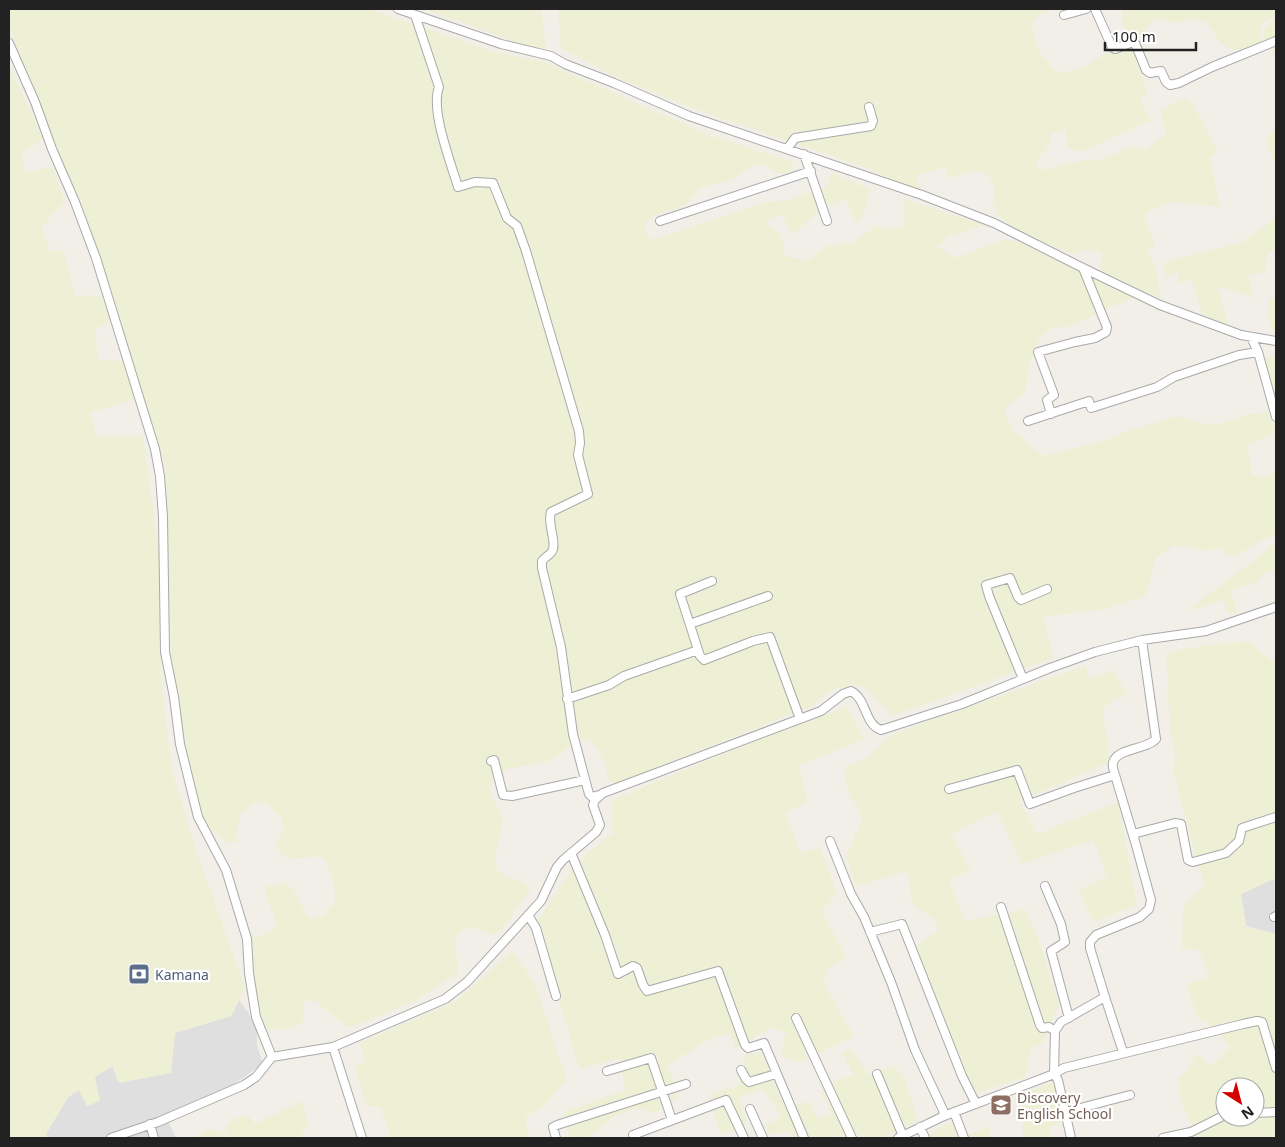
<svg xmlns="http://www.w3.org/2000/svg" width="1285" height="1147" viewBox="0 0 1285 1147" font-family="'Noto Sans',sans-serif">
<rect width="100%" height="100%" fill="#f2efe9"/>
<path fill="#e0dfdf" d="M1276 878V934L1246 926 1241 894Z
M239 1000 248 1012 257 1030V1045L263 1064 231 1086 165 1114 176 1138H47L46 1134 68 1097 79 1090 87 1106 95 1077 112 1066 119 1083 175 1033 231 1016Z"/>
<path fill="#eef0d5" fill-rule="evenodd" d="M9 9H369L490 51 544 62 709 135 793 162V172L778 174 766 165H756L728 181 702 187 685 205 660 213 645 222 646 231 652 240 763 203 788 200 816 190 827 186 832 173 871 190 863 216 857 222 854 219 845 199 825 206 792 235 782 214 766 220 771 228 779 232 784 241 782 251 789 257 809 260 825 247 854 242 877 225 886 230 905 226 903 199 985 225 947 237 939 248 954 258 1005 240 1016 241 1095 276 1133 296 1130 300 1109 308 1069 327 1051 328 1038 340 1030 362 1025 392 1009 404 1005 413 1013 430 1043 456 1106 440 1125 432 1178 416 1202 424 1223 423 1251 414 1268 412 1276 432 1248 446 1252 475 1262 478 1276 472V533L1233 557 1218 548 1208 551 1174 545 1156 558 1146 596 1105 609 1044 617 1053 658 893 716 864 687 852 685 832 690 814 705 615 784 606 777 607 768 598 750 591 742 580 740 547 762 508 769 492 782 490 792 503 820 495 859 497 869 504 876 523 881 531 889 502 929 494 935 475 928 464 929 457 935 455 945 458 965 457 974 415 1001 356 1026H346L315 1001H304L303 1021 291 1029 263 1030 253 993 249 945 253 937 271 932 277 924 266 897V887L284 882 292 888 306 914 314 919 323 916 335 901 334 882 327 863 320 856 290 859 281 854 276 845 284 828 281 818 267 804 256 802 240 814 236 843 226 842 194 818 183 760 171 648 166 470 105 271 9 26Z
M420 9H541L546 46 544 51 511 41 460 21Z
M558 9H1052L1038 15 1031 23 1039 51 1055 70 1064 73 1085 66 1119 46H1133L1138 57 1147 92 1140 100 1152 120 1081 152 1068 147 1065 130 1053 132 1047 148 1038 159 1037 165 1042 170 1084 160H1101L1129 147 1146 149 1166 134 1160 111 1176 102 1186 99 1193 105 1218 151 1210 158 1220 207 1176 202 1149 210 1144 217 1156 246 1147 250 1156 270 1161 299 1100 270 1102 254 1088 249 1073 254 1029 237 1002 219 992 203 994 193 993 183 987 175 978 171 968 172 949 179 945 168 916 175 922 193 867 168 700 111 615 77 561 48Z
M1121 9H1276V13L1261 26V43L1243 50 1232 49 1222 44 1205 22 1195 19 1175 23 1156 18 1142 33 1133 38 1126 31 1122 23Z
M1276 16V54L1263 38 1264 29Z
M9 66 43 139 22 153 25 173 52 167 65 202 42 226 50 251H64L75 295 100 296 114 321 95 329 98 359 123 361 138 399 90 412 97 437 143 436 160 559 161 683 172 770 195 846 245 988 231 1016 175 1033 171 1073 119 1083 112 1066 95 1077 100 1101 87 1106 79 1090 68 1097 46 1134 47 1138H9Z
M1276 129V162L1266 144 1271 132Z
M1276 218V248L1268 254 1265 272 1248 276 1255 298 1218 286 1228 325 1203 315 1191 279 1180 283 1177 272 1165 278 1164 262 1243 242Z
M1276 296V334L1268 320 1269 300Z
M1276 356V387L1272 388 1264 360Z
M1276 543V569L1261 576 1254 585 1250 583 1231 592 1238 613 1228 614 1223 600 1184 613Z
M1250 641 1263 654 1276 663V878L1241 894 1246 926 1276 934V1138H1197L1181 1102 1179 1076 1189 1070 1196 1053 1211 1065 1230 1048 1222 1037 1210 1025 1198 1018 1186 984 1209 978 1199 950 1182 949 1183 906 1204 887 1174 775 1175 751 1170 733 1166 653 1205 645ZM1225 1087H1255V1117H1225Z
M1086 665 1089 678 1114 671 1128 696 1113 699 1102 710 1107 735 1110 762 1020 801 1037 834 1118 802 1137 905 1094 922 1078 892 1107 875 1093 840 1022 864 997 812 951 835 971 869 949 881 965 921 1026 909 1039 941 1059 1005 1042 1044 1032 1048 1029 1059 1026 1077 968 1095 926 997 928 983 916 945 938 931 933 919 916 907 911 899 908 871 856 886 846 856 863 817 848 793 844 768 869 757 890 735Z
M847 707 865 739 799 766 808 801 785 814 801 852 820 848 837 892 822 911 846 956 826 971 824 985 854 1036 801 1062 781 1057 785 1032 769 1028 736 1049 730 1034 711 1038 668 1065 679 1096 654 1114 636 1108 613 1117 587 1138H570L563 1112 625 1090 619 1059 581 1068 576 1059 537 921 575 864 612 833V800L757 740Z
M512 951 535 983 567 1080 555 1092 547 1104 525 1117 529 1138H392L379 1107 366 1105 354 1065 366 1062 359 1043 457 1001Z
M851 1048 869 1075 895 1066 905 1080 918 1121 883 1138H845L842 1134 830 1138H794L791 1132 771 1135 764 1126 780 1116 776 1106 768 1098 763 1089 739 1098 747 1126 721 1134 712 1109 710 1093 739 1085 746 1054 761 1053 785 1108 808 1101 818 1118 832 1114 821 1091 833 1082 853 1075 842 1052Z
M1054 1082 1061 1123 1049 1127 1050 1138H1023V1093Z
M302 1101 309 1125 301 1135 294 1138H231L226 1132 228 1123 237 1118 250 1116 254 1124Z
M955 1121 961 1137 989 1127 991 1138H918Z
M208 1129 225 1132 229 1138H193Z"/>
<g fill="none" stroke-linecap="round" stroke-linejoin="round">
<g stroke="#a9a9a9" stroke-width="10">
<path id="minor" d="M398 9 501 44 551 56 565 64 614 83 689 116 922 195 994 223 1081 267 1160 305 1241 335 1276 341
M1095 9 1112 47 1115 49 1130 43H1135L1146 70 1150 73 1161 71 1166 82 1170 85 1179 83 1212 67 1276 41
M415 15 439 87C430 110 451 163 458 187L475 182 493 183 507 218 517 226 526 251 579 431 580 443 578 455 588 494 551 512C547 525 556 538 553 549 552 554 545 557 542 561V568L561 647 573 734 589 794 592 797 599 795
M1064 15 1086 9
M9 43 35 102 52 149 75 202 96 258 155 449 160 476 163 517 165 652 174 697 180 744 198 817 226 870 247 939 249 973 256 1017 272 1057 333 1047 362 1138
M787 149 795 138 871 126 873 121 869 107
M804 154 827 221
M660 221 811 171
M1251 337 1258 352 1276 417
M1051 414 1047 400 1054 395 1038 352 1075 342 1095 338 1106 332 1107 327 1083 268
M1028 421 1089 401 1091 408 1157 387 1174 377 1239 355 1258 352
M712 581 680 594 700 656 704 660 753 641 770 637 800 719
M690 624 768 596
M1023 679 989 596 986 585 1010 578 1018 597 1021 600 1047 589
M567 699 609 685 624 676 698 650
M491 761 494 760 503 795 512 796 585 780
M949 789 1017 770 1030 804 1074 788 1115 775
M1133 834 1175 823 1181 824 1188 860 1193 862 1226 853 1239 841 1242 828 1276 817
M830 841 851 894 864 917 891 982 915 1050 943 1110 944 1116
M571 853 605 935 618 974 633 966 637 968 643 985 647 991 718 971 745 1045 748 1048 764 1043 804 1138
M1045 886 1061 924 1065 942 1051 951 1069 1018
M1001 907 1040 1025 1042 1028 1049 1027 1055 1031
M528 915 536 928 556 996
M1274 917 1276 916
M870 932 902 924 962 1076 976 1104
M1105 997 1123 1052
M796 1018 852 1138
M333 1047 445 999 467 982 541 901 557 867 563 860 596 832 600 825 593 805 595 800 603 793 821 711 843 694 851 691C867 699 864 724 881 730L962 704 1050 668 1095 652 1142 640 1206 631 1276 607
M741 1070 746 1079 749 1082 776 1074
M607 1071 651 1058 672 1120
M877 1074 903 1136
M750 1109 763 1138
M954 1112 964 1138
M1065 1112 1130 1095
M1255 1113 1276 1112
M150 1124 154 1138
M920 1127 925 1138
M633 1135 726 1100 744 1138
M111 1138 158 1122 244 1085 256 1077 272 1057
M556 1138 553 1127 557 1125 686 1084
M898 1138 944 1116 1054 1074 1064 1068 1243 1024 1257 1021 1262 1022 1276 1068
M1071 1138 1058 1080 1054 1074 1055 1031 1061 1022 1105 997 1090 948V942L1096 935 1140 917 1149 909 1151 900 1136 845 1115 775C1114 772 1112 766 1113 763 1116 748 1146 750 1156 739L1142 640
M1163 1138 1191 1132 1225 1115"/>
</g>
<use href="#minor" stroke="#fff" stroke-width="8"/>
</g>
<defs>
<g id="bank-square" transform="scale(1.125)"><rect x="-9" y="-9" width="18" height="18" rx="4" fill="#5c6f8a" stroke="#fff"/><path d="M-6-4H6V4H-6ZM0-2.3a2.3 2.3 0 1 0 0 4.6a2.3 2.3 0 1 0 0-4.6Z" fill="#fff"/></g>
<g id="school-square" transform="scale(1.125)"><rect x="-9" y="-9" width="18" height="18" rx="4" fill="#8d6e63" stroke="#fff"/><path d="M0-5L7-2L0 1L-7-2ZM-4 1L0 2.5L4 1V4Q0 6-4 4Z" fill="#fff"/></g>
</defs>
<g fill-rule="evenodd">
<use href="#bank-square" x="139" y="974"/>
<use href="#school-square" x="1001" y="1105"/>
</g>
<g text-anchor="middle" dominant-baseline="central" stroke-width="4.5" stroke-linejoin="round" paint-order="stroke">
<g font-size="14" fill="#4e5e75" stroke="#fff" text-anchor="start">
<text x="155" y="974">Kamana</text>
</g>
<g font-size="14" fill="#785e54" stroke="#fff" text-anchor="start">
<text x="1017" y="1097">Discovery<tspan x="1017" dy="16">English School</tspan></text>
</g>
</g>
<rect width="1285" height="1147" fill="none" stroke="#222222" stroke-width="20"/>
<g transform="translate(1240 1102) rotate(144)"><circle r="24" fill="#ffffff" stroke="#a7a7a7"/>
<path d="M0-4L9 19L0 12L-9 19Z" fill="#d40000"/>
<text y="-8" font-size="14" font-weight="bold" text-anchor="middle" fill="#222222">N</text>
</g>
<path d="M1105 42v8h91v-8" fill="none" stroke="#222222" stroke-width="2.5"/>
<text x="1112" y="42" font-size="15" fill="#222222" stroke="#ffffff" stroke-width="4" paint-order="stroke">100 m</text>
</svg>
